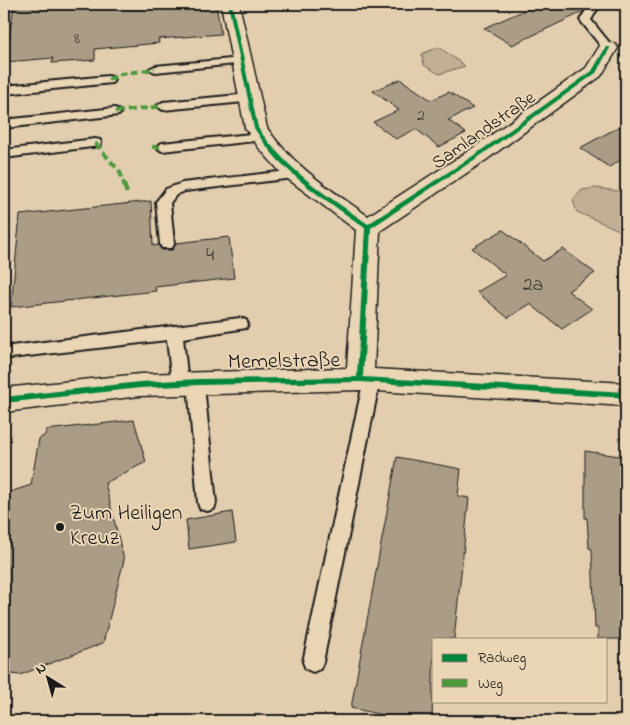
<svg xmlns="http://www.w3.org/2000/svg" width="630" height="725" viewBox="0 0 630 725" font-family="'Indie Flower',sans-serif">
<rect width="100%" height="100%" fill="#e2ceae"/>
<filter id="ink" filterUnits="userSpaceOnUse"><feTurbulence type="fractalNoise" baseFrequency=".02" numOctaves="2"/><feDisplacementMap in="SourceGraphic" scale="10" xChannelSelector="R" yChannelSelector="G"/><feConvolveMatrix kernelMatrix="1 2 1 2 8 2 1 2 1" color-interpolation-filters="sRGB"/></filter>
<g filter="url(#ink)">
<path fill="#c1b096" stroke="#6e6659" d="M439 47 465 66 439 74 424 65 422 54Z
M596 188 618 191 626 194V233L577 212 573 200 582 190Z"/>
<path fill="#ab9c86" stroke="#1c1c1c" d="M14 4H216L221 34 158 39 159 43 95 49V60L52 63 53 58 6 62Z
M539 4H588L583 12 512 45 484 28Z
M400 79 431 100 449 92 473 108 448 120 466 133 439 147 416 129 396 139 373 122 399 110 373 91Z
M626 123V157L609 167 580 148Z
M151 201 153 246 158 245 162 250H172L176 243 229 237 234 278 155 287 156 291 11 307 20 215Z
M503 230 543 261 563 249 595 273 568 291 592 309 562 329 530 304 508 318 477 292 506 275 472 248Z
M134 420 146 462 105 483 124 560 103 643 20 675 4 673V494L31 485 39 439 45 435 46 430Z
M585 451 626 457V639H598V628H595L592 549 589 548 587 518H585Z
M397 457 461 469 458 496 469 498 454 639H434L432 721H410L351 708Z
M232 512 236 542 189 549 186 520Z"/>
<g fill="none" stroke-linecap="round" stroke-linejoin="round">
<g stroke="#1c1c1c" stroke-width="4">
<path id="lane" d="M590 4H600L591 20 612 46 614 48 612 50H604L580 20Z
M242 58 248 61 246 63 155 72 149 69 155 66Z
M108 76 112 77 114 80 112 83 4 94V86Z
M250 94 254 95 256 98 254 101 163 110 157 106 163 102Z
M115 108 121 112 119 115 4 128V120Z
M261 133 265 134 267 137 265 140 162 151 156 147 162 143Z
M95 139 100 140 101 143 100 146 4 158V150Z
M297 170 304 174 302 177 185 191 176 195 170 203 174 244 172 248H162L160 244 156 202 166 189 182 183Z
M240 318 246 320 248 324 246 328 183 338 188 383 186 388 180 390 174 388 172 383 167 340 11 358 5 356 4 353 5 348 11 346Z
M372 372 378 374 380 379 323 662 320 669 313 672 306 669 303 662 364 379 366 374Z
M199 375 205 377 207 382 205 396 216 503 214 509 207 511 200 509 198 503 189 396 193 377Z"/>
</g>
<g stroke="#1c1c1c" stroke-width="3">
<path id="street" d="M221 4H239L267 128C293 166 331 190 368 216L470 150 586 68 601 44 608 42 615 44 618 48 601 76 486 160 380 231 374 369 626 383V406L360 390 140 396 4 412V388L140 374 347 368 356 230 284 176 259 148 245 128Z"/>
</g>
<use href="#lane" fill="#ead5b4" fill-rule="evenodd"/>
<use href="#street" fill="#ead5b4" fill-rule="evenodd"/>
<path stroke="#4c9a3e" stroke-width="4" stroke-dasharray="8 4" stroke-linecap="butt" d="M108 80 121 74 155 69
M115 112 163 106
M95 143 120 172 125 187
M152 147H162"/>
<path stroke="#4c9a3e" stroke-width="4.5" stroke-dasharray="9 4.5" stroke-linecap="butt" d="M124 185 127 193"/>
<g stroke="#ead5b4" stroke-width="3">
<path id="cycleway" d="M228 4H232L258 128C288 171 326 195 368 224L476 154 592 71 606 47H610V48L596 73 480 156 371 228 363 377 626 392V398L360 382 199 385 140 388 4 403V397L140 382 199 379 357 377 365 228C335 206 302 186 277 159 268 149 261 139 254 128Z"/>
</g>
<use href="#cycleway" fill="#00873e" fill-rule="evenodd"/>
</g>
</g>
<circle fill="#1c1c1c" stroke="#ead5b4" stroke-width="2" cx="60" cy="527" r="5"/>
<g text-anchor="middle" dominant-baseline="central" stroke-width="4" stroke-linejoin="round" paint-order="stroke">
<g font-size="16" fill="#403c36">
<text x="77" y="39">8</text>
<text x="421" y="116">2</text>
</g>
<g font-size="19" fill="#1c1c1c" stroke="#ead5b4">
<text transform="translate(484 131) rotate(-35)">Samlandstraße</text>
</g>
<g font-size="20" fill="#403c36">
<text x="210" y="255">4</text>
<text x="533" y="285">2a</text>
</g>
<g font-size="22" fill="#1c1c1c" stroke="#ead5b4">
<text transform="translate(284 362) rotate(-1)">Memelstraße</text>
</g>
<g font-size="22" fill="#1c1c1c" stroke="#ead5b4" text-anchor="start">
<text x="70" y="514">Zum Heiligen<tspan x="70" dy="25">Kreuz</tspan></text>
</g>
</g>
<rect width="630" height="725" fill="none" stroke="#ead5b4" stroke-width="20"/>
<rect x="10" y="10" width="610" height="705" fill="none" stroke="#1c1c1c" stroke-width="2" filter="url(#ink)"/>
<rect x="432" y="638" width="175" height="65" fill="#ead5b4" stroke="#988b77"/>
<rect x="442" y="654" width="25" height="8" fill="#00873e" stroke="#988b77"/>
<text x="478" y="662" font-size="15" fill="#1c1c1c">Radweg</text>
<rect x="442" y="679" width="25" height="8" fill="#4c9a3e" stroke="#988b77"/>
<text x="478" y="688" font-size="15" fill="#1c1c1c">Weg</text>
<g transform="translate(48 678) rotate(323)" stroke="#ead5b4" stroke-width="4" paint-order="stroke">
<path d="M0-4L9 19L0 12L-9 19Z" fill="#1c1c1c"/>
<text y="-8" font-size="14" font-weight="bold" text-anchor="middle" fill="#1c1c1c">N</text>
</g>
</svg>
